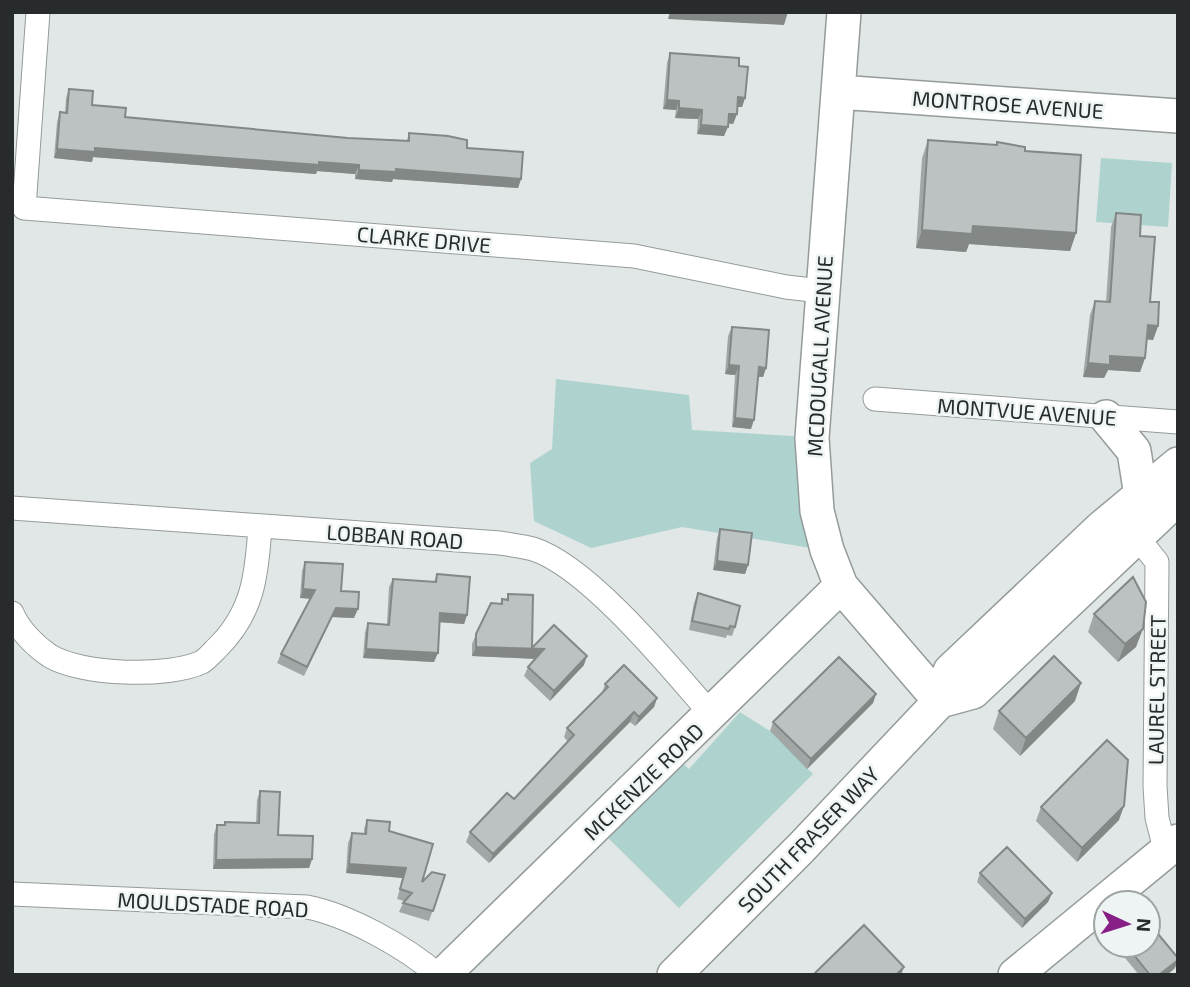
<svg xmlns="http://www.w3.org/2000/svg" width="1190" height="987" viewBox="0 0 1190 987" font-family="'Exo 2',sans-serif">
<rect width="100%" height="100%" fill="#e0e7e6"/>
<path fill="#aed3ce" d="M1101 158 1172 163 1168 227 1096 222Z
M556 379 689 395 692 430 809 437 823 550 682 527 591 548 534 521 530 463 552 449Z
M740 712 770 731 813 774 679 908 606 836 680 761 689 769Z"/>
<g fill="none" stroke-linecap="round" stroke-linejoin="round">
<g stroke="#949b9a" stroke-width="25">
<path id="street" d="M38 12 24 208 634 256 786 287 821 291
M875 399 1178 422
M12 508 500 543C511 545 523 546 533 549 588 566 672 669 711 714
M1137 537 1157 562 1155 786 1157 818 1165 849
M12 613C19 630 35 646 50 656 82 675 168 678 202 662 207 659 213 652 217 648 253 613 257 575 260 526
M12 894 307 907C348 915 406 947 438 975"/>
</g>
<g stroke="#949b9a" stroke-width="36">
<path id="secondary" d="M844 12 812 438 817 511 827 550 841 586 940 701
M838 92 1178 116
M1106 417 1134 451 1141 496
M940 701 973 692 1178 498
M443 975 841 586
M674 975 801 848 940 701 950 671 1101 528 1178 464
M1015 975 1178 841"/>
</g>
<use href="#street" stroke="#fff" stroke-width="23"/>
<use href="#secondary" stroke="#fff" stroke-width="33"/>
</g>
<path fill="#a1a7a6" d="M670 53 739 66 745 98 742 107H737V114L733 124 728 123 724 136 697 134 698 119 675 118 676 110 663 109 667 63Z
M69 89 92 105 125 117 348 138 407 140 409 133 467 148 521 179 518 188 393 179 392 182 355 179V174L317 171 316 174 93 157 92 162 54 158 57 122 60 112 65 113 66 98Z
M928 140 996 145 997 142 1025 151 1076 233 1070 251 969 244 966 252 916 248 922 158Z
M1116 213 1140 236 1150 302 1158 326 1153 340 1147 339 1145 358 1140 372 1108 370 1104 378 1083 377 1090 315 1095 301 1106 302 1111 227Z
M732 327 766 368 763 377H758L751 429 732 427 735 375 725 374 728 336Z
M720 529 748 565 745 574 713 570 717 538Z
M305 562 341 591 354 618 332 617 304 676 277 663 281 654 311 598H300L302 571Z
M437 574 467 615 464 624 440 622 434 662 363 658 365 632 368 623 387 624 389 587 393 579 434 582Z
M698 593 735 627 732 636 727 635 726 638 689 630 694 603Z
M508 594 532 648 584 665 550 701 524 676 528 667 535 659 472 656V644L476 634 500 604 502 599 506 600Z
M1094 614 1136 647 1118 662 1088 632Z
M605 684 657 698 654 707 635 726 630 722 489 863 466 842 470 832 514 799 568 742 564 737 567 728 602 693Z
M876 694 873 703 807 769 770 731 773 722Z
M1075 701 1020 756 993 729 999 711Z
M260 791 278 835 312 859 309 868 213 869 214 834 217 825H224L225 822 256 823 257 800Z
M1041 807 1119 820 1077 862 1036 821Z
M367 820 389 831 422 882 445 875 429 921 399 912 404 901 397 899 403 878 346 873 348 843 352 833 364 834V829Z
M980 873 1052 893 1048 902 1022 928 977 882Z
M1124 945H1148L1175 968 1167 975H1139L1121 953Z"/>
<path fill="#838887" d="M670 12H788L784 25 668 19Z
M738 97 745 98 742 107H734Z
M667 100 679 101 676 110 663 109Z
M679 108 702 110 698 119 675 118Z
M729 114H737L733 124 725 123Z
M701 125 728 127 724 136 697 134Z
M95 148 319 162 359 165 355 174 317 171 316 174 93 157 92 162 54 158 57 149Z
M396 169 521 179 518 188 393 179 392 182 355 179 359 170Z
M973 226 1076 233 1070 251 969 244 966 252 916 248 922 230Z
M1148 325 1158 326 1153 340 1143 339Z
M1110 356 1145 358 1140 372 1108 370 1104 378 1083 377 1088 363Z
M729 365 739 366 735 375 725 374Z
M759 367 766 368 763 377 755 376Z
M735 418 754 420 751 429 732 427Z
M717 561 748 565 745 574 713 570Z
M303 589 315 590 312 599 300 598Z
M336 608 358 609 354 618 332 617 304 676Z
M440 613 467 615 464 624 437 622Z
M1143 629 1136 647 1118 662 1125 644Z
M476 647 544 649 541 659 472 656Z
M366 649 438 653 434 662 363 658Z
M587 656 584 665 550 701 554 691Z
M1081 683 1075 701 1020 756 1026 738Z
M876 694 873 703 807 769 811 759Z
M657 698 654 707 635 726 639 717Z
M634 712 630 722 489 863 493 854Z
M1124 806 1119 820 1077 862 1082 848Z
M312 859 309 868 213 869 216 860Z
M349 864 406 868 403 878 346 873Z
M1052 893 1048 902 1022 928 1025 919Z
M1178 960 1175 968 1167 975H1159Z
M904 967 901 975H896Z"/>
<path fill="#bbc2c1" stroke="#838887" stroke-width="2" d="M670 53 739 58V66L748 67 745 98 738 97 737 114H729L728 127 701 125 702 110 679 108V101L667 100Z
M69 89 93 91 92 105 126 108 125 117 348 138 409 141V133L448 136 467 140V148L523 152 521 179 396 169V172L359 170V165L319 162V165L95 148V152L57 149 60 112 67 113Z
M928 140 997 145V142L1025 147V151L1081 155 1076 233 973 226 972 234 922 230Z
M1116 213 1141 215 1140 236 1155 237 1150 302H1159L1158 326 1148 325 1145 358 1110 356V365L1088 363 1095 301 1110 302Z
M732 327 769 330 766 368 759 367 754 420 735 418 739 366 729 365Z
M720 529 752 533 748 565 717 561Z
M305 562 343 564 341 591 359 592 358 609 336 608 307 667 281 654 315 590 303 589Z
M437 574 470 577 467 615 440 613 438 653 366 649 368 623 389 625 393 579 436 582Z
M1133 577 1146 602 1143 629 1125 644 1094 614Z
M698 593 740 606 735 627 730 626 729 629 692 621Z
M508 594 533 595 532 648 554 625 587 656 554 691 528 667 544 649 476 647V634L491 603 502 604V599L508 600Z
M1054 656 1081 683 1026 738 999 711Z
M839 657 876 694 811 759 773 722Z
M624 665 657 698 639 717 634 712 493 854 470 832 507 793 514 799 574 735 567 728 608 687 605 684Z
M1107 740 1128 760 1124 806 1082 848 1041 807Z
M260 791 280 792 278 835 313 836 312 859 216 860 217 825H225V822L259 823Z
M367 820 390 822 389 831 433 844 422 882 432 872 445 875 433 911 403 903 412 893 400 889 406 868 349 864 352 833 366 834Z
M1007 847 1052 893 1025 919 980 873Z
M1149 923 1178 958V960L1159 975H1150L1126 945H1148V924Z
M864 925 904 967 896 975H813Z"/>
<g text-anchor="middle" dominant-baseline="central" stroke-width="5" stroke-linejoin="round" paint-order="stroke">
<g font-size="21" fill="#282b2b" stroke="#edf4f3">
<text transform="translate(1008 104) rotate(4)">MONTROSE AVENUE</text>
<text transform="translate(424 239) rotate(5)">CLARKE DRIVE</text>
<text transform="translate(819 356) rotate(-87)">MCDOUGALL AVENUE</text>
<text transform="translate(1027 411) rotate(4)">MONTVUE AVENUE</text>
<text transform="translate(395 536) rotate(4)">LOBBAN ROAD</text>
<text transform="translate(1156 690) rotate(-89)">LAUREL STREET</text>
<text transform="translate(643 781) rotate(-44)">MCKENZIE ROAD</text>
<text transform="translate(808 839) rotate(-46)">SOUTH FRASER WAY</text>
<text transform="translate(213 904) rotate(3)">MOULDSTADE ROAD</text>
</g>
</g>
<rect width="1190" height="987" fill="none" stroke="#282b2b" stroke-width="28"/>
<g transform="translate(1127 924) rotate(94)"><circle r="33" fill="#edf4f3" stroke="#9ea4a3" stroke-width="2"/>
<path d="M0-5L12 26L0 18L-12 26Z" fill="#871f87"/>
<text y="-10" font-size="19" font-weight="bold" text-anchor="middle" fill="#282b2b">N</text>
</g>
</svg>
